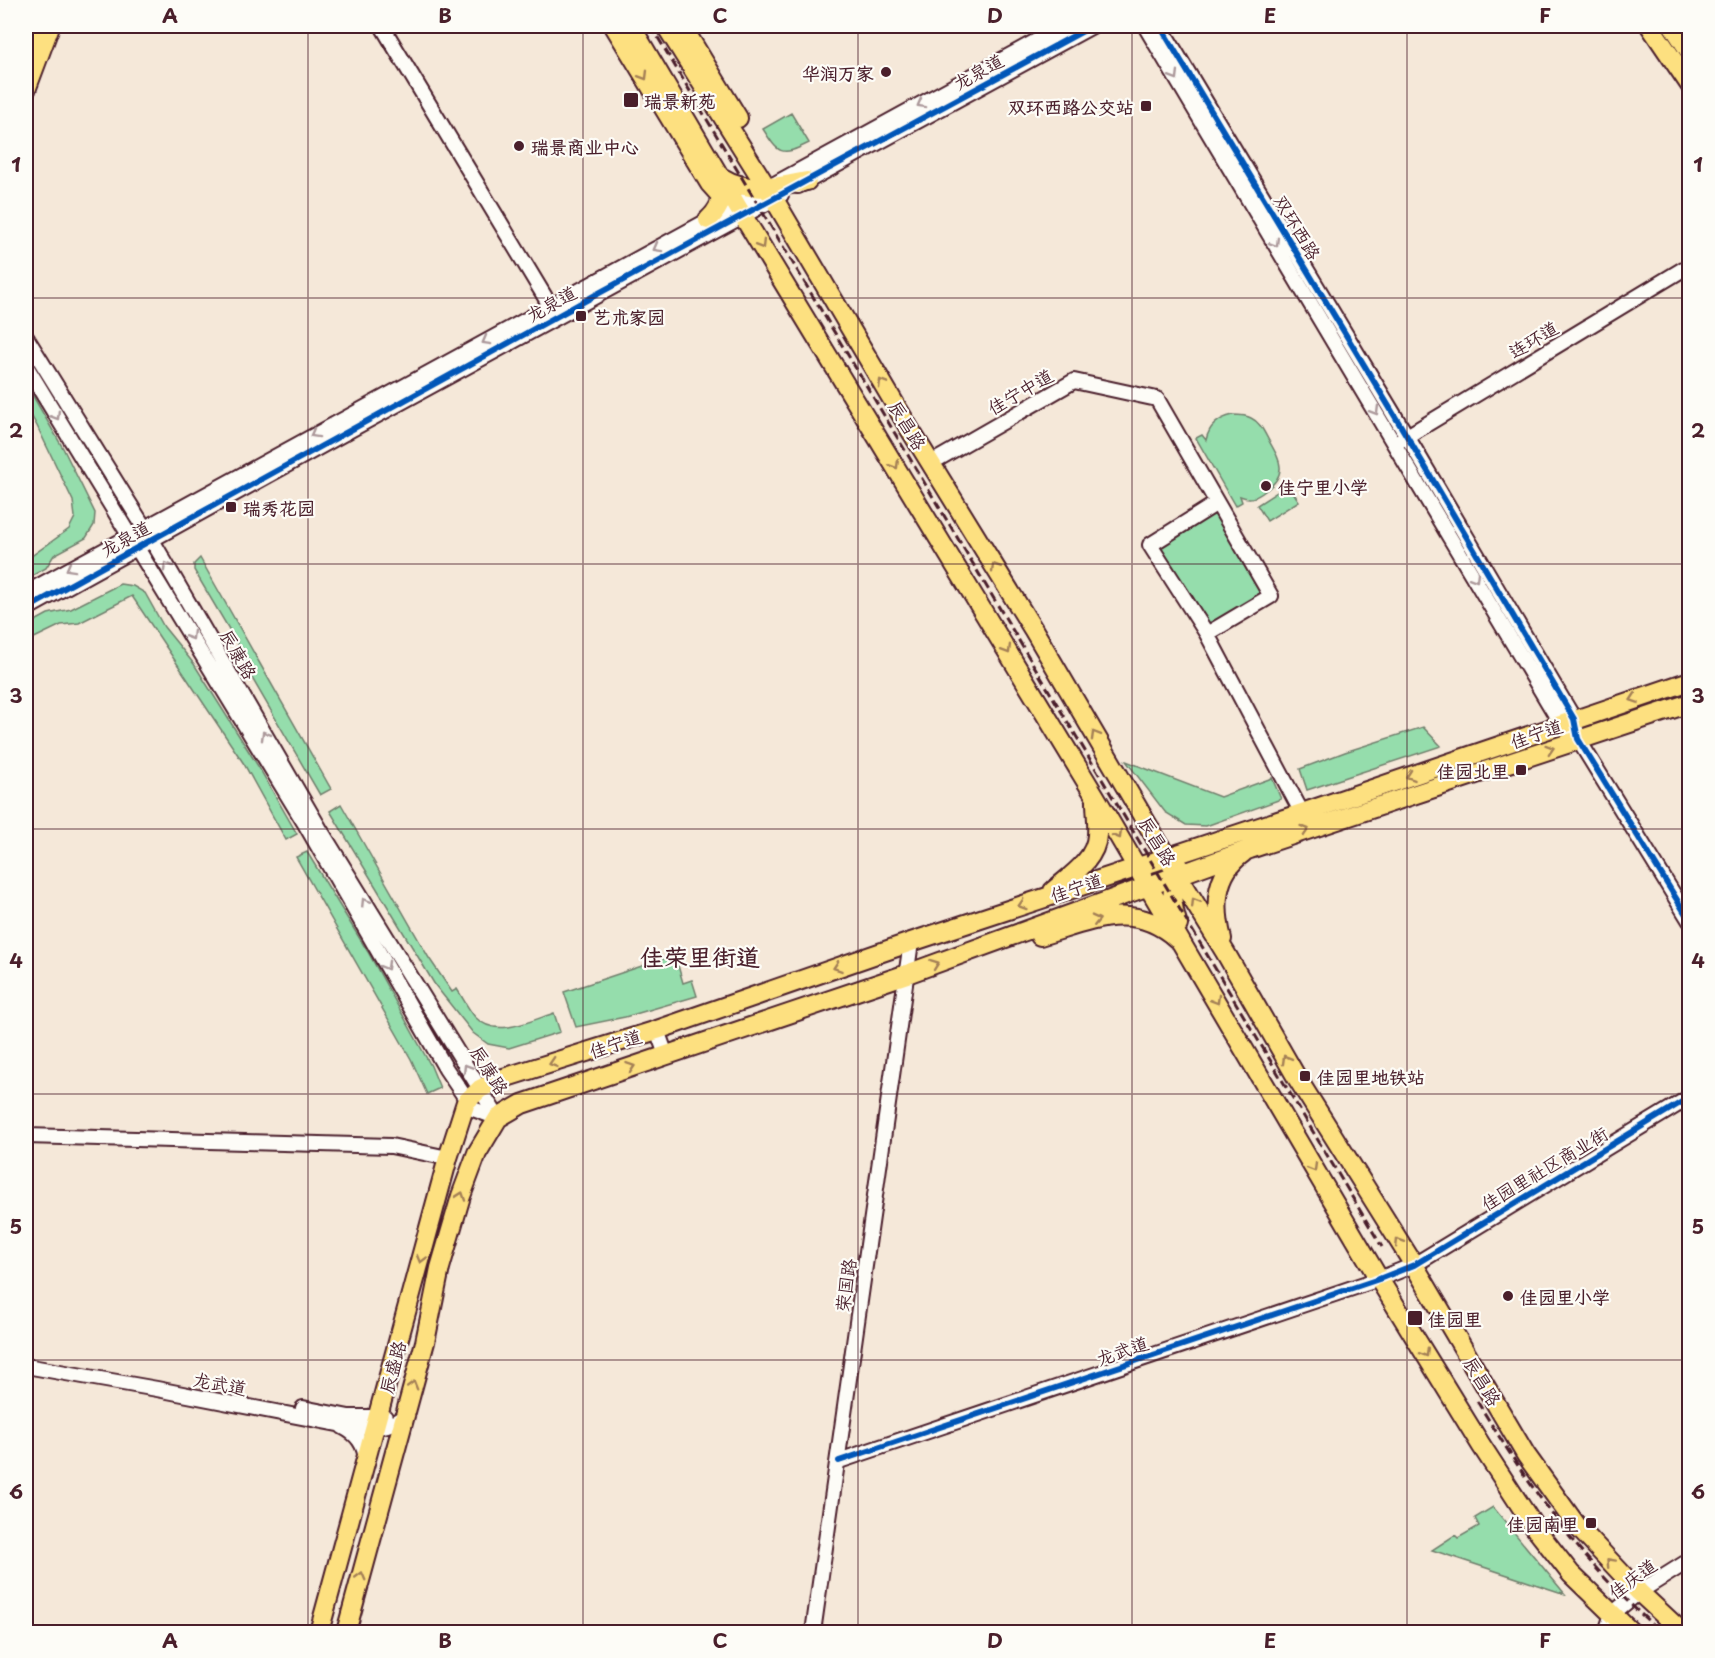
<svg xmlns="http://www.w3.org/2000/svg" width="1715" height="1658" viewBox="0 0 1715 1658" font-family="'Playpen Sans','LXGW WenKai TC',sans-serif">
<rect width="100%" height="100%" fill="#f5e8d9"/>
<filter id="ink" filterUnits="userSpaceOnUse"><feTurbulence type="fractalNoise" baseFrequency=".0167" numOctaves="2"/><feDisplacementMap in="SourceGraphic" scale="12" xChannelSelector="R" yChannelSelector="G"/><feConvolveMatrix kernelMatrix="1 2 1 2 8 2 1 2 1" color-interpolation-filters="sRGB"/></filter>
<g filter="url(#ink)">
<path fill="#95ddac" stroke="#707e6c" stroke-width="1.5" d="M791 113 809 143C781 157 779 154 763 129Z
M26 384 63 448 95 513 94 525 86 538 54 555 46 568 26 579V560L69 529 75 517 73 501 37 426 26 406Z
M1233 415C1239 415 1246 415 1251 418 1260 422 1264 432 1268 439 1280 460 1289 474 1265 491 1256 498 1250 500 1240 496L1242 502 1235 506 1196 438 1202 435 1206 440C1209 426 1219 418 1233 415Z
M1288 485 1299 501 1267 521 1257 505Z
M1216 511 1264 593 1208 626 1158 548Z
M200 558 331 789 320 795 249 673 239 646 194 570V564Z
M120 584 133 586 145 593 164 627 194 664 258 766 297 834 286 840 244 764 132 596 79 623 61 625 26 642V626L48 614 71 609Z
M1423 727 1441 746 1307 790 1300 769 1345 752Z
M1126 761 1220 797 1272 778 1281 799 1206 826 1186 825 1165 812Z
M341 804 429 958 452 992 457 989C463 998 468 1009 475 1017 496 1039 530 1021 554 1013L560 1032 509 1048 488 1044 473 1033 435 985 330 811Z
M307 852 368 952 431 1066 440 1088 427 1094 411 1059 296 857Z
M675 955 683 983 692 980 697 996 625 1017 576 1027 564 992Z
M1493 1507 1565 1594 1432 1550 1455 1535 1458 1538 1479 1526 1475 1518Z"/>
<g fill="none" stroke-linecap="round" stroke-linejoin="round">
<g stroke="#4a1f2b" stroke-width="18">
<path id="minor" d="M382 26 554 312
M1145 26 1561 724 1568 730
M1160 26 1411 443 1574 719 1578 739 1690 921
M798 186 1092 26
M26 337 152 540 321 831 498 1118
M26 366 304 822 446 1069 473 1109 498 1118
M1399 441 1690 265
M931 463 1074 381 1157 399 1271 596 1207 634
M1217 503 1150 545 1207 634 1302 813
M26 593 1064 26
M26 609 350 430 781 195
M657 1030 666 1055
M26 1136 391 1146 448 1158
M26 1366 157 1389 353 1427C372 1428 390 1429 405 1415
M303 1408 349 1417H385
M343 1427C357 1434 365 1444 366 1461
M839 1461 1379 1279 1414 1265 1690 1097
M813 1632 911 942
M1606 1632 1612 1614 1639 1592 1690 1560"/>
</g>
<g stroke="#4a1f2b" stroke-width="22">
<path id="major" d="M614 26 710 184 719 194 730 200
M631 26 743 216 1095 796 1379 1279 1481 1445 1535 1528 1571 1574 1631 1632
M666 26 774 199 909 428 1033 629 1166 856 1225 952 1297 1078 1414 1265 1526 1455 1577 1526 1639 1592 1682 1632
M682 26 738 118
M1650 26 1690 85
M1673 26 1690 52
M26 55 37 26
M26 90 50 26
M721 177C748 194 777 187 807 181
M708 220C719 210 724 199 722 184
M1053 891C1070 876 1096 860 1097 835 1098 824 1096 812 1096 801
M1178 925C1171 904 1169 887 1181 868
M1040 936C1089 922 1133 899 1177 939
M1222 939C1214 907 1214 874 1243 853
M319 1632 448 1158 466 1102 480 1089 497 1080 657 1030 911 942 1302 813 1690 681
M346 1632 425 1342 440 1268 461 1196 477 1153 498 1118 522 1104 907 974 1250 849 1690 703"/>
</g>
<use href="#minor" stroke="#fdfcf7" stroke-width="14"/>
<use href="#major" stroke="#fde080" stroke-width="18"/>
<path stroke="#4a1f2b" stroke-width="3" stroke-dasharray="9 4.5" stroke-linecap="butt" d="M651 26 1382 1247
M1477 1401C1531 1489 1582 1564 1661 1632"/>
<g stroke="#fdfcf7" stroke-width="10">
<path id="cycleway" d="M1160 26 1411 443 1574 719 1578 739 1690 921
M26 609 601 292 1092 26
M839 1461 1379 1279 1414 1265 1690 1097"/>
</g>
<use href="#cycleway" stroke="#0057b8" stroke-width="6"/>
</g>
<defs><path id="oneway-chevron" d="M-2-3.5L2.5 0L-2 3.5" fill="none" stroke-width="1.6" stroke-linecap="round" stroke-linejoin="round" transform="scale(1.5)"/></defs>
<g stroke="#a48056">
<use href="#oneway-chevron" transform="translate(644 76) rotate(59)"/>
<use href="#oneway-chevron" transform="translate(761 245) rotate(59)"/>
<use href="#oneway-chevron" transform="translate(882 383) rotate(-121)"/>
<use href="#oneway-chevron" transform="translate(895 465) rotate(59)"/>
<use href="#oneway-chevron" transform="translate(995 567) rotate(-121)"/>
<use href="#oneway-chevron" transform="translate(1007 650) rotate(59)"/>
<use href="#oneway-chevron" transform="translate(1634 699) rotate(161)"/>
<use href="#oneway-chevron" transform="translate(1095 735) rotate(-120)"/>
<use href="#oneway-chevron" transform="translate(1550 749) rotate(-18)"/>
<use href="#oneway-chevron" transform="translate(1410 776) rotate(161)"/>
<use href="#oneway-chevron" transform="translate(1305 830) rotate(-18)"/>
<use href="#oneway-chevron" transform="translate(1118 835) rotate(59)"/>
<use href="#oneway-chevron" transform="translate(1195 902) rotate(-122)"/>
<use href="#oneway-chevron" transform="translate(1022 905) rotate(162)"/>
<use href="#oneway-chevron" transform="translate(1096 920) rotate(-13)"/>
<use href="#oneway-chevron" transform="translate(935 964) rotate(-20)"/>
<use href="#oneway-chevron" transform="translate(837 967) rotate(161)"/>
<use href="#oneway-chevron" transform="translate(1216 1000) rotate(60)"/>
<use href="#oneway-chevron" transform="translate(1286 1059) rotate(-120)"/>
<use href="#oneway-chevron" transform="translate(553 1063) rotate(162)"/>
<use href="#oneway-chevron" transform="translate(631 1067) rotate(-19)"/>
<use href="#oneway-chevron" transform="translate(1313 1168) rotate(60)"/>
<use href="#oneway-chevron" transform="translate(461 1196) rotate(-71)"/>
<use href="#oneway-chevron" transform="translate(1399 1242) rotate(-122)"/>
<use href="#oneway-chevron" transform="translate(421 1259) rotate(105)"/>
<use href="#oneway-chevron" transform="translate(1425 1353) rotate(58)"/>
<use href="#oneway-chevron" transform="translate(413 1385) rotate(-74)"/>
<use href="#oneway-chevron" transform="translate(1610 1562) rotate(-133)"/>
<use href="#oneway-chevron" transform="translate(361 1576) rotate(-75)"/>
</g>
<g stroke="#ac999b">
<use href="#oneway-chevron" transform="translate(1175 76) rotate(59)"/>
<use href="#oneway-chevron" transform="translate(921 104) rotate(151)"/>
<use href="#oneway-chevron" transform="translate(1275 243) rotate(59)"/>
<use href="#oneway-chevron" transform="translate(657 248) rotate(151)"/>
<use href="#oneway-chevron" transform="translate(486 341) rotate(151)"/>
<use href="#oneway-chevron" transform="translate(1375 411) rotate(59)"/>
<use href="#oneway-chevron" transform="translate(56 416) rotate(58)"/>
<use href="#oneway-chevron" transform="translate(314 434) rotate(151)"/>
<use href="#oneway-chevron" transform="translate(167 566) rotate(-120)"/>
<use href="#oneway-chevron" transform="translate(70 568) rotate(151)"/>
<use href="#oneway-chevron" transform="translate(1475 578) rotate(59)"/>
<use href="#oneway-chevron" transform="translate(191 636) rotate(59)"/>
<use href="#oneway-chevron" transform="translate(265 735) rotate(-120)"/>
<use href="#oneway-chevron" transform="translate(365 902) rotate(-122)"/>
<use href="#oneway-chevron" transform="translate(386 966) rotate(60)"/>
<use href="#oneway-chevron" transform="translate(467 1068) rotate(-122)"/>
</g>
</g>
<path fill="none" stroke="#4a1f2b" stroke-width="1.5" stroke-opacity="0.55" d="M308 26V1632M583 26V1632M858 26V1632M1132 26V1632M1407 26V1632M26 298H1690M26 564H1690M26 829H1690M26 1094H1690M26 1360H1690"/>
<g fill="#4a1f2b" stroke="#fdfcf7" stroke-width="2">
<circle cx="886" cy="72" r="6"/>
<rect x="623" y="92" width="16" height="16" rx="3"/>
<rect x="1140" y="100" width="12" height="12" rx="3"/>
<circle cx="519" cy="146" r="6"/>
<rect x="575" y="310" width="12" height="12" rx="3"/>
<circle cx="1266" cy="486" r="6"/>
<rect x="225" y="501" width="12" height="12" rx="3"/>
<rect x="1515" y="764" width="12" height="12" rx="3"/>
<rect x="1299" y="1070" width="12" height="12" rx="3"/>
<circle cx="1508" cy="1296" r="6"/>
<rect x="1407" y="1310" width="16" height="16" rx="3"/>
<rect x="1585" y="1517" width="12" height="12" rx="3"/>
</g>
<g text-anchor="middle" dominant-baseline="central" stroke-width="4.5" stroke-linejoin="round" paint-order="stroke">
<g font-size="18" fill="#4a1f2b" stroke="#fdfcf7">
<text transform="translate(978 71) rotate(-29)">龙泉道</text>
<text transform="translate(1298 227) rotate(59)">双环西路</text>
<text transform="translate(551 303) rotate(-29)">龙泉道</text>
<text transform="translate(1533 339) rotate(-31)">连环道</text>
<text transform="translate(1020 391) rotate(-30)">佳宁中道</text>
<text transform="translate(908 425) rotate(59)">辰昌路</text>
<text transform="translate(125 538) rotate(-29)">龙泉道</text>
<text transform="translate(239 654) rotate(60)">辰康路</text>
<text transform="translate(1536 733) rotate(-19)">佳宁道</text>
<text transform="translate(1158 841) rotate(59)">辰昌路</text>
<text transform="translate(1076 887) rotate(-18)">佳宁道</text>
<text transform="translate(615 1043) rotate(-18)">佳宁道</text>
<text transform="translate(490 1070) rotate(58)">辰康路</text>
<text transform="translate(1544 1168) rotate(-31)">佳园里社区商业街</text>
<text transform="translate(845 1285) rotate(-82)">荣国路</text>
<text transform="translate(1122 1350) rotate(-19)">龙武道</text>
<text transform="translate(392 1367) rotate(-75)">辰盛路</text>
<text transform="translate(1483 1381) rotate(59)">辰昌路</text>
<text transform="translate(220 1383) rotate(11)">龙武道</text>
<text transform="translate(1632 1578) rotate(-36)">佳庆道</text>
</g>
<g font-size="18" font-weight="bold" fill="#4a1f2b" stroke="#fdfcf7" text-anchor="start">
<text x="874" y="72" text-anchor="end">华润万家</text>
<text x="644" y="100">瑞景新苑</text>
<text x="1134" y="106" text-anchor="end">双环西路公交站</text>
<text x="531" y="146">瑞景商业中心</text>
<text x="593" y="316">艺术家园</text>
<text x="1278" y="486">佳宁里小学</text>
<text x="243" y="507">瑞秀花园</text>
<text x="1509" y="770" text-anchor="end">佳园北里</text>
<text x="1317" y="1076">佳园里地铁站</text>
<text x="1520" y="1296">佳园里小学</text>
<text x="1428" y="1318">佳园里</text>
<text x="1579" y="1523" text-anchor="end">佳园南里</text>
</g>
<g font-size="24" font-weight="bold" fill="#4a1f2b" stroke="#fdfcf7">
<text x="700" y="956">佳荣里街道</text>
</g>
</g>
<rect width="1715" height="1658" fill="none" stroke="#fdfcf7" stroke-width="66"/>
<rect x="33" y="33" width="1649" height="1592" fill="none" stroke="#4a1f2b" stroke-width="2"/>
<g font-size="20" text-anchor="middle" font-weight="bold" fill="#4a1f2b">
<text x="170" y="23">A</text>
<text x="445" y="23">B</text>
<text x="720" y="23">C</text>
<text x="995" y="23">D</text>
<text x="1270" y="23">E</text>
<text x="1545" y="23">F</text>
<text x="16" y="172">1</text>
<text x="1698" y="172">1</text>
<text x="16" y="438">2</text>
<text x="1698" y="438">2</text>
<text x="16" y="703">3</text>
<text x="1698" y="703">3</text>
<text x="16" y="968">4</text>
<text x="1698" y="968">4</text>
<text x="16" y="1234">5</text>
<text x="1698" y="1234">5</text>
<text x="16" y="1499">6</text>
<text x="1698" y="1499">6</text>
<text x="170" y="1648">A</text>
<text x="445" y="1648">B</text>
<text x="720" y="1648">C</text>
<text x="995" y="1648">D</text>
<text x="1270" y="1648">E</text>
<text x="1545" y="1648">F</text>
</g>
</svg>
